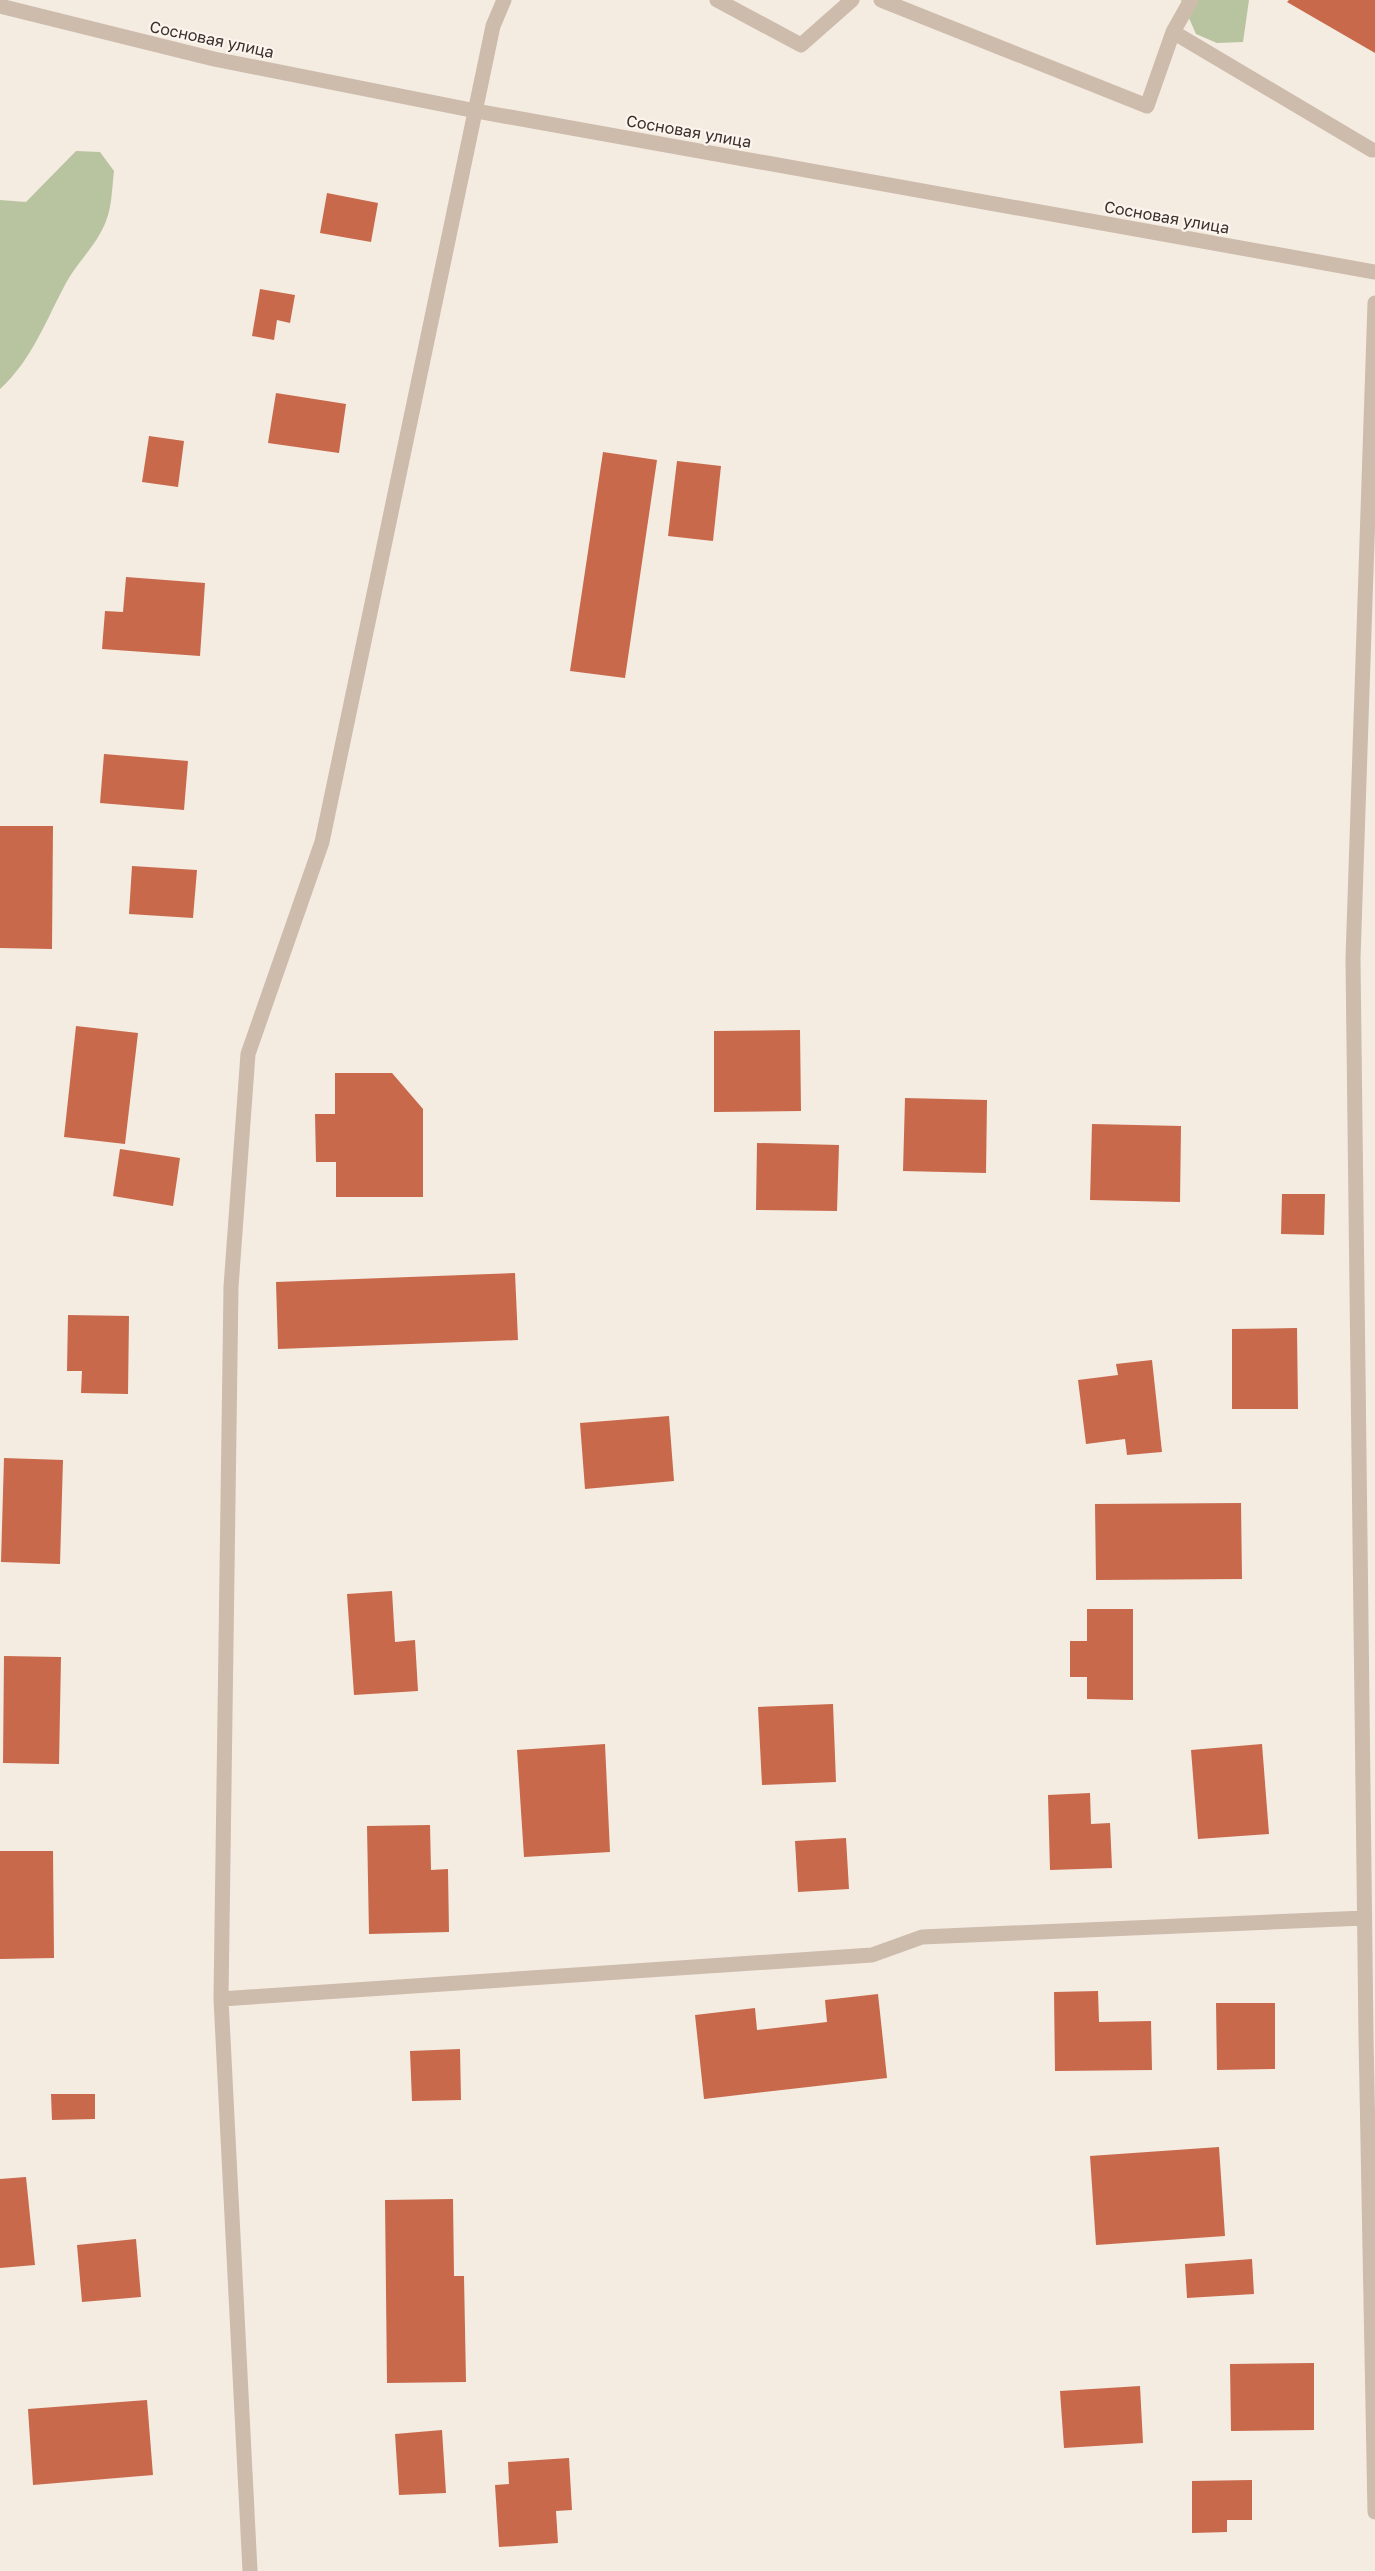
<svg xmlns="http://www.w3.org/2000/svg" width="1375" height="2571" viewBox="0 0 1375 2571" font-family="'Golos Text',sans-serif">
<rect width="100%" height="100%" fill="#f4ebe1"/>
<path fill="#b8c4a0" d="M1181 0H1249L1243 42 1217 43 1196 34Z
M76 151 100 152 114 171C112 187 112 206 106 221 97 245 78 261 66 283 46 320 32 360 0 389V200L26 202Z"/>
<path fill="#c8694b" d="M1289 0H1375V53L1287 2Z
M327 193 378 203 371 242 320 233Z
M260 289 295 295 290 323 277 320 274 340 252 336Z
M276 393 346 404 339 453 268 443Z
M149 436 184 441 178 487 142 482Z
M603 452 657 460 625 678 570 671Z
M677 461 721 466 713 541 668 536Z
M126 577 205 583 200 656 102 649 105 611 123 612Z
M104 754 188 761 184 810 100 803Z
M0 826H53L52 949 0 948Z
M132 866 197 870 193 918 129 914Z
M76 1026 138 1033 125 1144 64 1137Z
M800 1030 801 1111 714 1112V1031Z
M335 1073H392L423 1109V1197H336V1162H316L315 1114H335Z
M905 1098 987 1100 986 1173 903 1171Z
M1092 1124 1181 1126 1180 1202 1090 1200Z
M757 1143 839 1145 837 1211 756 1210Z
M120 1149 180 1158 173 1206 113 1196Z
M1282 1194H1325L1324 1235 1281 1234Z
M515 1273 518 1340 278 1349 276 1282Z
M68 1315 129 1316 128 1394 81 1393 82 1371H67Z
M1297 1328 1298 1409H1232V1329Z
M1152 1360 1162 1452 1127 1455 1125 1439 1086 1444 1078 1380 1118 1375 1116 1364Z
M669 1416 674 1481 585 1489 580 1423Z
M4 1458 63 1460 60 1564 1 1562Z
M1241 1503 1242 1579 1096 1580 1095 1504Z
M392 1591 395 1642 415 1640 418 1691 354 1695 347 1594Z
M1087 1609H1133V1700L1087 1699V1677H1070V1641H1087Z
M4 1656 61 1657 59 1764 3 1763Z
M833 1704 836 1782 762 1785 758 1707Z
M605 1744 610 1852 524 1857 517 1750Z
M1262 1744 1269 1834 1198 1839 1191 1750Z
M1090 1793 1091 1824 1110 1823 1112 1868 1050 1870 1048 1795Z
M430 1825 431 1870 448 1869 449 1932 369 1934 367 1826Z
M846 1838 849 1889 798 1892 795 1841Z
M0 1851H53L54 1958 0 1959Z
M1098 1991 1099 2022 1151 2021 1152 2070 1055 2071 1054 1992Z
M878 1994 887 2078 704 2099 695 2015 755 2008 757 2030 827 2022 825 2000Z
M1216 2003H1275V2069L1217 2070Z
M460 2049 461 2100 412 2101 410 2051Z
M51 2094H95V2119L52 2120Z
M1219 2147 1225 2236 1096 2245 1090 2156Z
M26 2177 35 2265 0 2268V2179Z
M453 2199 454 2276H464L466 2382 387 2383 385 2200Z
M136 2239 141 2297 82 2302 77 2245Z
M1252 2259 1254 2294 1187 2298 1185 2264Z
M1314 2363V2430L1231 2431 1230 2364Z
M1140 2386 1143 2443 1064 2448 1060 2391Z
M147 2400 153 2475 33 2485 28 2409Z
M442 2430 446 2493 399 2495 395 2434Z
M569 2458 572 2510 556 2511 558 2543 499 2547 495 2485 509 2484 508 2462Z
M1252 2480V2520H1227V2532L1192 2533V2481Z"/>
<g fill="none" stroke-linecap="round" stroke-linejoin="round">
<path stroke="#cdbbac" stroke-width="15" d="M717 0 801 45 852 0
M881 0 1147 106 1173 32 1191 0
M0 6 214 59 476 111 1375 272
M1173 32 1372 150
M1375 303 1353 959 1366 2036 1375 2512
M221 1999 872 1955 922 1937 1364 1918
M250 2571 221 1999 231 1287 248 1054 322 842 493 26 504 0"/>
</g>
<g text-anchor="middle" dominant-baseline="central" stroke-width="4.5" stroke-linejoin="round" paint-order="stroke">
<g font-size="16" fill="#3b302b" stroke="#fbf5ee">
<text transform="translate(212 39) rotate(12)">Сосновая улица</text>
<text transform="translate(689 131) rotate(10)">Сосновая улица</text>
<text transform="translate(1167 217) rotate(10)">Сосновая улица</text>
</g>
</g>
</svg>
